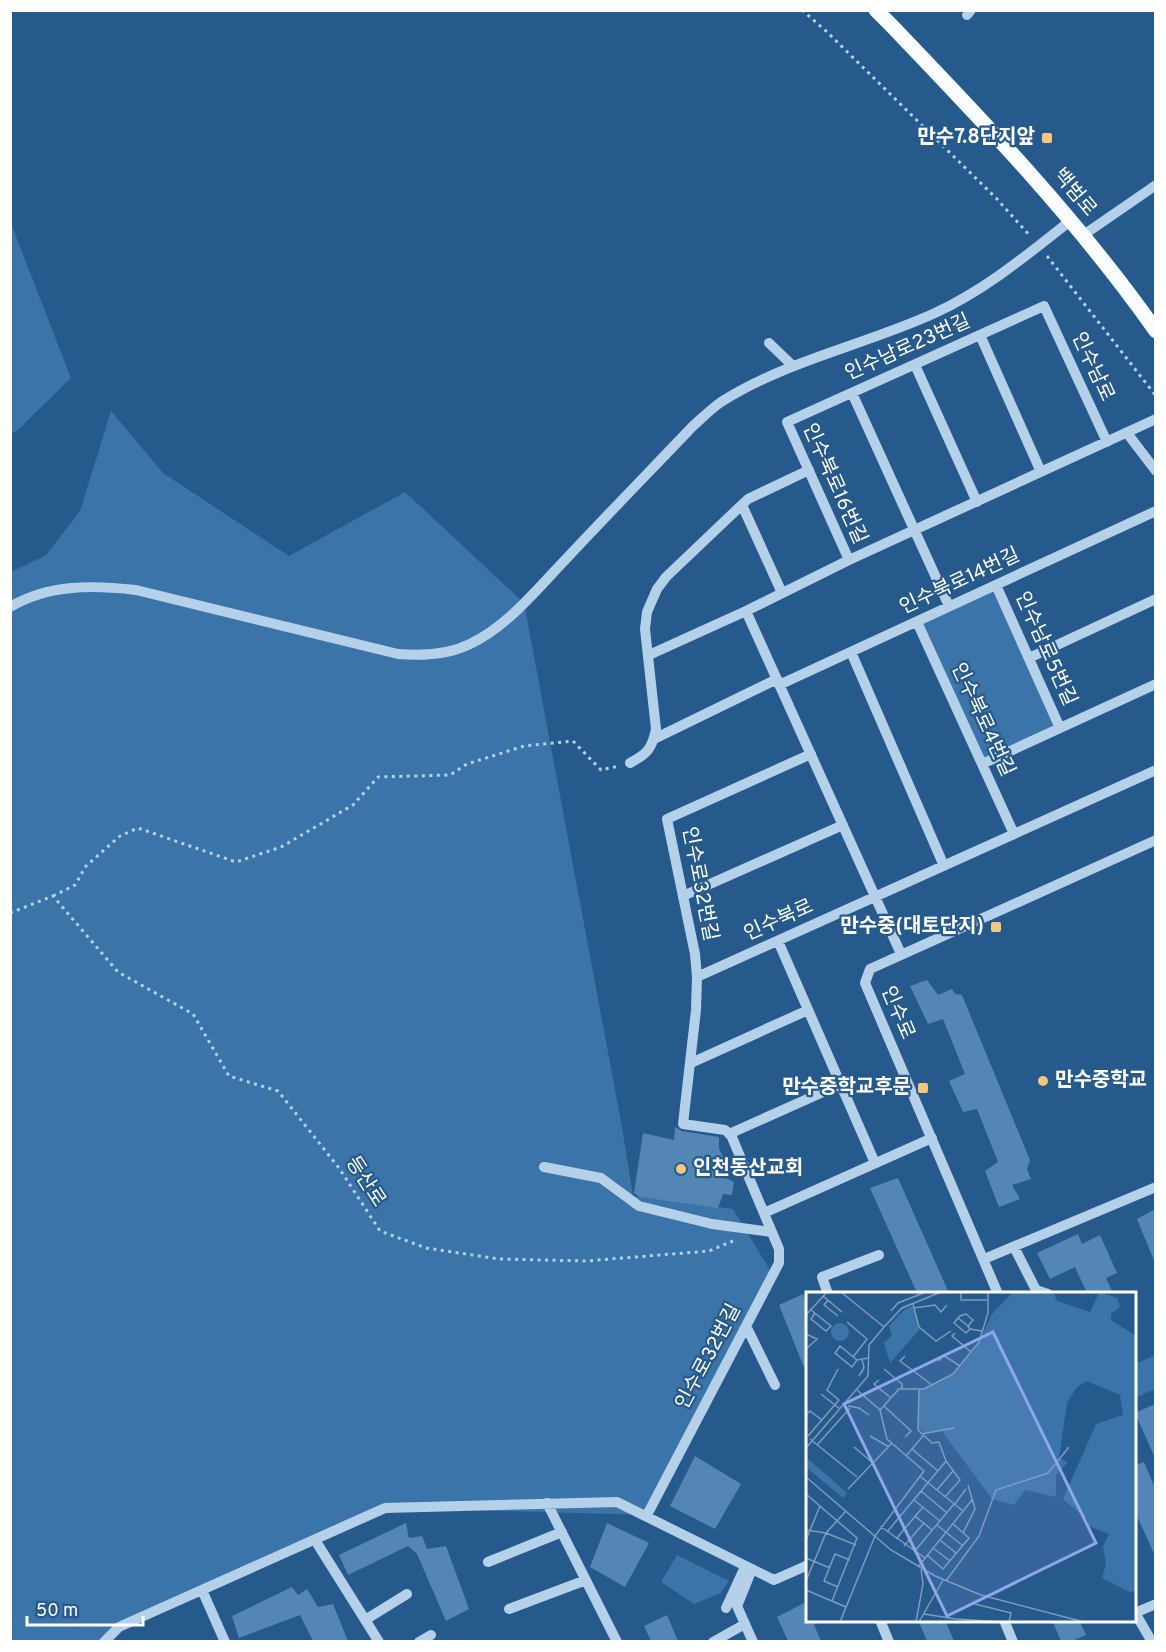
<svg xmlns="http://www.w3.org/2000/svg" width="1166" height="1652" viewBox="0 0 1166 1652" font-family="Overpass,'Noto Sans KR',sans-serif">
<rect width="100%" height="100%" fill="#265a8c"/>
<path fill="#3b74a9" d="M10 221 71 378 19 429 11 434Z
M111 411 163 473 289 556 405 492 524 603 622 1127 633 1196 733 1209 773 1275 647 1515 399 1508 119 1627 102 1641 11 1642V572L46 555 80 511Z
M996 585 1060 728 982 764 917 622Z
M1155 1355V1389L1135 1398V1364Z
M677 1555 729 1581 721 1593 694 1604 661 1582Z"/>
<path fill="#5386b5" d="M927 980 938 995 952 989 955 994 962 995 1030 1160 1027 1169 1031 1179 1012 1185 1020 1199 999 1207 985 1171 998 1162 977 1109 963 1112 949 1081 965 1074 943 1019 928 1024 910 986Z
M675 1127 682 1131 719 1137V1148L724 1160 723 1177 734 1182 732 1195 723 1194 718 1208 640 1197 634 1193 643 1133 674 1140Z
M898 1178 949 1293H917L870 1188Z
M1155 1209V1263L1137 1219Z
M1078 1234 1082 1244 1100 1235 1117 1273 1106 1278 1113 1293H1087L1075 1267 1050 1279 1037 1253Z
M803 1294 807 1305V1375L779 1305Z
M1155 1404V1458L1135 1413Z
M695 1456 741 1484 715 1529 670 1506Z
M1144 1462 1155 1488V1556L1134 1509V1466Z
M406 1523 409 1538 422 1536 427 1549 446 1546 469 1609 446 1621 417 1554 408 1546 348 1575 339 1555Z
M607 1523 649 1543 625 1587 590 1567Z
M292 1587 298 1595 307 1589 318 1607 333 1604 348 1641H313L300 1615 239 1638 232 1616Z
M804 1603 807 1611V1620H812L821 1641H788L777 1617Z
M667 1615 678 1641H651L644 1626Z
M918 1620H945L954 1641H927Z
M1052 1620H1079L1086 1635 1072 1641H1061Z"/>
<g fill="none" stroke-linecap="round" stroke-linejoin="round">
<path stroke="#b5d1ea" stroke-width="3" stroke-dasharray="3 4.5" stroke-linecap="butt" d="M802 10 826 31 996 198 1031 237
M1047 256 1156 396
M53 896 75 885 86 866 120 836 138 828 236 862 281 847 353 805 378 777 450 775 467 764 524 746 573 741 601 770 619 766
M10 913 53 896 118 972 193 1014 229 1076 278 1091 339 1168 380 1231 426 1248 499 1259 586 1261 709 1251 733 1241"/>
<path stroke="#b5d1ea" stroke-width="10" d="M967 15 971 10
M1082 236 1156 185
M980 335 1041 472
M769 343 793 366
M915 365 977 502
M852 393 949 606
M1127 433 1156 471
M742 505 782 593
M849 560 787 422 1044 306 1107 442
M996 585 1060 728
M10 607C49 584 93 585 136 590L398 654C422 656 448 655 470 644 508 626 537 589 566 559 608 514 651 470 693 426 702 418 711 409 721 402 787 360 865 345 935 313 985 290 1027 255 1070 221
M746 611 901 954
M917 622 1014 834
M851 652 944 866
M649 655 746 611 849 560 1156 419
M1029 658 1156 599
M779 685 1156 511
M654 739 777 679
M630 763C647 754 652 749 656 729L645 629 647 612 657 589 666 577 748 499 809 470
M982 764 1156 684
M683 896 843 825
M778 941 875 1163
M697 977 1156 770
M691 1063 808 1010
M729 1134 841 1084
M544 1167 601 1178 639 1206 712 1224 771 1232
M764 1213 932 1138
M1014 1247 1036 1290 1048 1294
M984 1259 1156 1187
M828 1294 822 1277 879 1255
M998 1294 865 983 870 969 1156 840
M746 1326 775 1385
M547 1503 617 1642
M647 1515 779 1263V1249L731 1135 725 1130 683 1124 696 1010 697 977 695 954 667 819 811 754
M315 1540 379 1642
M488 1562 562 1532
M752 1569 737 1606 753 1642
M202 1590 225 1642
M726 1608 744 1569
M509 1609 586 1580
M1134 1611 1152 1642
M1137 1612 1156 1604
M365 1620 407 1594
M880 1620 889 1642
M1004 1620 1013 1642
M104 1642 119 1627 385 1508 617 1502 774 1580 808 1565
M419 1642 431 1635
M713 1642 745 1624"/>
<path stroke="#f9fcfe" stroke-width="15" d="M876 10 890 24C984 122 1078 220 1156 331"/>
</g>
<g fill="#f3c87a" stroke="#265a8c" stroke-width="2">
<rect x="1041" y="132" width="12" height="12" rx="3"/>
<rect x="990" y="921" width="12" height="12" rx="3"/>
<circle cx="1043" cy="1081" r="6"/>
<rect x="917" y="1082" width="12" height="12" rx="3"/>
<circle cx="681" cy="1169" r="6"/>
</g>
<g text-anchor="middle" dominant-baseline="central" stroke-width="4.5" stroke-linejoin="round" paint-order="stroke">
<g font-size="20" font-weight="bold" fill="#fff" stroke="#265a8c" text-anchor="end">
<text x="1035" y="138">만수7.8단지앞</text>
<text x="984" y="927">만수중(대토단지)</text>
<text x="1055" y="1081" text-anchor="start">만수중학교</text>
<text x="911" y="1088">만수중학교후문</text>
<text x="693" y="1169" text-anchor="start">인천동산교회</text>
</g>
<g font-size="20" fill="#fff" stroke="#265a8c">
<text transform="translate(1074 193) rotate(50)">백범로</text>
<text transform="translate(908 348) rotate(-24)">인수남로23번길</text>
<text transform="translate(1092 367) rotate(65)">인수남로</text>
<text transform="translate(834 484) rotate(66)">인수북로16번길</text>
<text transform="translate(960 582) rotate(-25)">인수북로14번길</text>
<text transform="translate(1045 649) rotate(66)">인수남로5번길</text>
<text transform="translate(982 720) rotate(65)">인수북로4번길</text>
<text transform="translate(699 884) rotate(79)">인수로32번길</text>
<text transform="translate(779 921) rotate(-24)">인수북로</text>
<text transform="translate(897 1013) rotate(67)">인수로</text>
<text transform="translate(365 1182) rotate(57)">등산로</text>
<text transform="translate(709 1357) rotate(-62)">인수로32번길</text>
</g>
</g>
<g transform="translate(806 1292)">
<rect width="330" height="330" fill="#265a8c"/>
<path d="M207 0H247L251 9 284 20 293 1 303 3 311 6 314 15 305 22V28L330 44V299L323 300 296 286 300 272 297 255 303 242 280 233 282 228 257 207 290 132 317 123 314 103 281 89 270 96 261 111 253 166 262 170 250 183V205L219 198 208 213 186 207 135 138 121 142 112 136 113 98 145 83 173 50 186 22ZM107 14 113 38 84 71 78 51 86 43 83 34 99 17ZM25 40a9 9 0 1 1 18 0a9 9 0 1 1-18 0ZM0 165 41 201 37 206 0 175Z" fill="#3b74a9"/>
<path fill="none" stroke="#7d9cba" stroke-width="1.5" d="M35 0 78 35M155 0V8H181M17 4 36 20M22 8 18 13 32 24M107 12 113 35 130 49 145 39M108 16 129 13 135 20 141 13M5 18 25 34 20 39 5 27 9 21M85 19 92 11 120 0M0 23 21 0M152 26 148 31 160 41 164 37M41 30 61 47 47 65M162 34 167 28 160 22 154 24 152 26 162 34 164 37 176 39M149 41 146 44 165 60M0 42 11 47 0 57M99 64 94 69 126 93M51 68 46 75 29 61 34 54 51 68 63 66M133 69 137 63 154 74M78 77 96 92V97M53 84 58 76 56 67M73 88 68 92 85 106M51 98 74 118 81 147 118 179 69 244M113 98 112 138 126 151 133 150 140 169 154 188 139 205M15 102 34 117M42 114 53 116 63 123M78 114 105 139 99 145M74 118 93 97H118L147 82 173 50 182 21V0M0 123 4 119 16 128M115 142 148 136M2 144 33 108 21 98 32 77M64 144 83 155M4 147 51 185M11 153 44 116M48 155 68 172M0 156 62 84 63 53 78 35 96 16 135 0M106 157 132 179M100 164 117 144M0 185 85 258 129 284 175 303 278 330M115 185 157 219M42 197 86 151M131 198 147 179M115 199 141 221M0 202 51 246 26 309M108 208 134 229M148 213 160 197M109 224 126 238M131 233 157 254M74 234 119 266M0 238 20 241 50 253M81 240 140 169M157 241 169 217 162 193M90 247 117 215M0 248 14 214M134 248 150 261M98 254 118 231M127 256 144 269M108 260 148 212M121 263 137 277 163 246 147 232M0 266 24 276M112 275 166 208M0 289 20 241 40 219M140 289 173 244 190 198 242 181 263 155M32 295 18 289 29 262 44 268M0 298 40 315M165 311 205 321 203 330M118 322 150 327M150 327 197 330M34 330 69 244M110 330 117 292 115 277M113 330 137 288"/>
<path fill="#8ea6ec" fill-opacity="0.15" stroke="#8ea6ec" stroke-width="3" d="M187 40 290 251 141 324 38 112Z"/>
<rect width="330" height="330" fill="none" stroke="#fff" stroke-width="3"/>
</g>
<rect width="1166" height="1652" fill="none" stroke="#ffffff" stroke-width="24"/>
<path d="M27 1616v9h116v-9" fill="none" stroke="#ffffff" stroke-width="3"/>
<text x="36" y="1616" font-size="18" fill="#ffffff" stroke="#265a8c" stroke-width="4.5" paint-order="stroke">50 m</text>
</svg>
